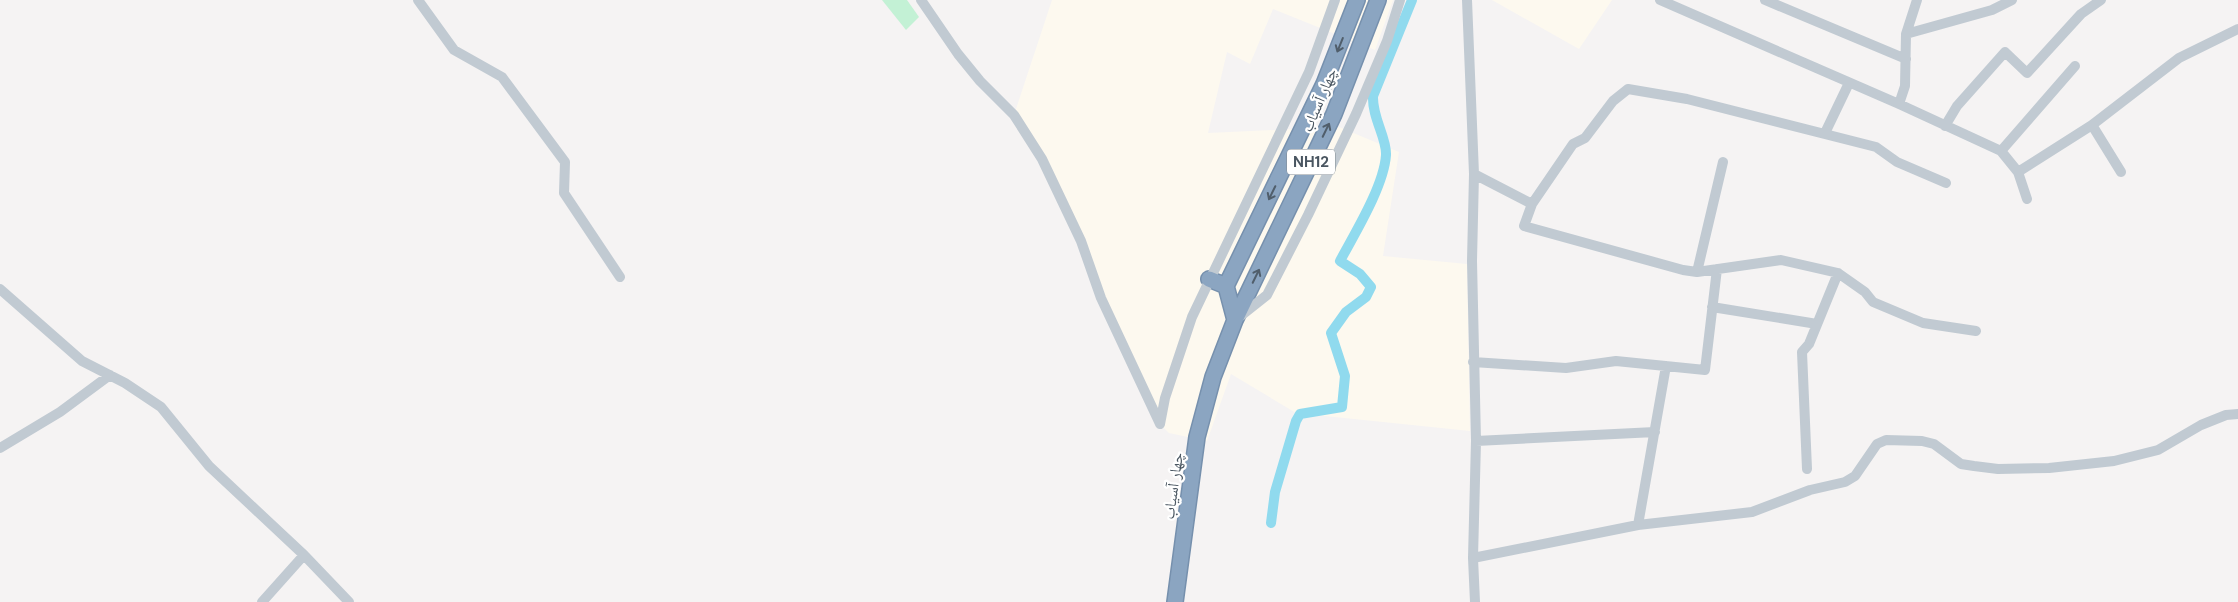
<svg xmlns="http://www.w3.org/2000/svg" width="2238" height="602" viewBox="0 0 2238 602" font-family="'DM Sans','Noto Naskh Arabic',sans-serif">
<rect width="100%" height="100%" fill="#f5f3f3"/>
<path fill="#fdf9ef" d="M1052 0H1393L1375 50 1273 9 1250 64 1227 52 1208 133 1339 127 1399 152 1383 256 1467 264 1470 431 1296 413 1231 374 1207 441 1169 433 1160 424 1081 241 1014 115Z
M1492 0H1612L1579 49Z"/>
<path fill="#c3f1d5" d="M882 0H907L919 17 906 30Z"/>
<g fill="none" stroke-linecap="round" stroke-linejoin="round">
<path stroke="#90daee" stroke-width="10" d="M1271 523 1275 492 1296 421 1300 414 1342 407 1345 376 1331 333 1346 312 1366 297 1371 287 1360 274 1340 261C1355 233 1384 186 1386 155 1387 138 1372 118 1373 96L1412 0"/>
<g stroke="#7690ad" stroke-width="18">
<path id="highway" d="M1209 279 1226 286
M1235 320 1226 286 1324 84 1357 0
M1175 602 1197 437 1213 377 1235 320 1334 114 1378 0"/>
</g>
<path stroke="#c1cad2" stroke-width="10" d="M418 0 454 50 502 77 565 162 564 193 620 277
M921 0 958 54 980 81 1014 115 1042 159 1081 241 1101 298 1160 424
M1467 0 1474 174 1472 261 1476 441 1473 558 1475 602
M1660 0 1899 104 2001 151 2018 172 2027 199
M1765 0 1906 59
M1906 34 1992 10 2012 0
M1899 104 1905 86 1906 34 1917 0
M2092 125 2121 172
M1945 126 1957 106 2005 52 2027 73 2081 14 2101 0
M1825 133 1849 83
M2001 151 2075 66
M2018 172 2092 125 2179 58 2238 29
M1474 174 1532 204
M1946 183 1897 162 1876 147 1687 99 1628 89 1613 101 1585 138 1573 144 1532 204 1524 226 1683 270 1697 272 1781 260 1838 273 1865 292 1873 302 1923 323 1976 331
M1697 272 1723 162
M0 289 82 361 125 383 161 407 209 466 304 555 349 602
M1712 307 1817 324
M1238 318 1267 295 1308 215 1356 114 1387 41 1400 0
M1473 362 1566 368 1616 361 1705 370 1717 269
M1160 424 1165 398 1192 317 1309 72 1335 0
M1476 441 1655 432
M0 448 60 412 110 375
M1807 469 1802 352 1809 344 1838 273
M1638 525 1666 366
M1473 558 1638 525 1752 512 1810 490 1845 482 1855 476 1877 444 1886 440 1922 441 1934 444 1961 464 1974 466 1998 469 2049 468 2114 461 2158 450 2201 425 2226 415 2238 414
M262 602 304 555"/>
<use href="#highway" stroke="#8ba5c1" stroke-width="15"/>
</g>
<defs><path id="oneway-shaft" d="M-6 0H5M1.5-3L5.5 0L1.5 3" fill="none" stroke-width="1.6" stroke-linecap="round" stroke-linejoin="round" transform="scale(1.25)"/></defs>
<g stroke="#505e6b">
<use href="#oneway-shaft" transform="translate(1340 45) rotate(112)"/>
<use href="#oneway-shaft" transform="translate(1326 130) rotate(-64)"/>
<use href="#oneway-shaft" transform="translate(1272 193) rotate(116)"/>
<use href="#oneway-shaft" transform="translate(1256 276) rotate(-64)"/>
</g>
<g text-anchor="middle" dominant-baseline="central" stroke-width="4.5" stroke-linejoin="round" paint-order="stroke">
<rect fill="#fff" stroke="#808990" stroke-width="1" x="1287" y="149.5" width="48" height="25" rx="4"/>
<g font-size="15" font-weight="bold" fill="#4a5661">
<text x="1311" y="162">NH12</text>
</g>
<g font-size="16" fill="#4a5661" stroke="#fff">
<text transform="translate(1319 100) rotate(-67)">چهار آسیاب</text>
<text transform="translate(1173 486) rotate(-82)">چهار آسیاب</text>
</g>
</g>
</svg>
